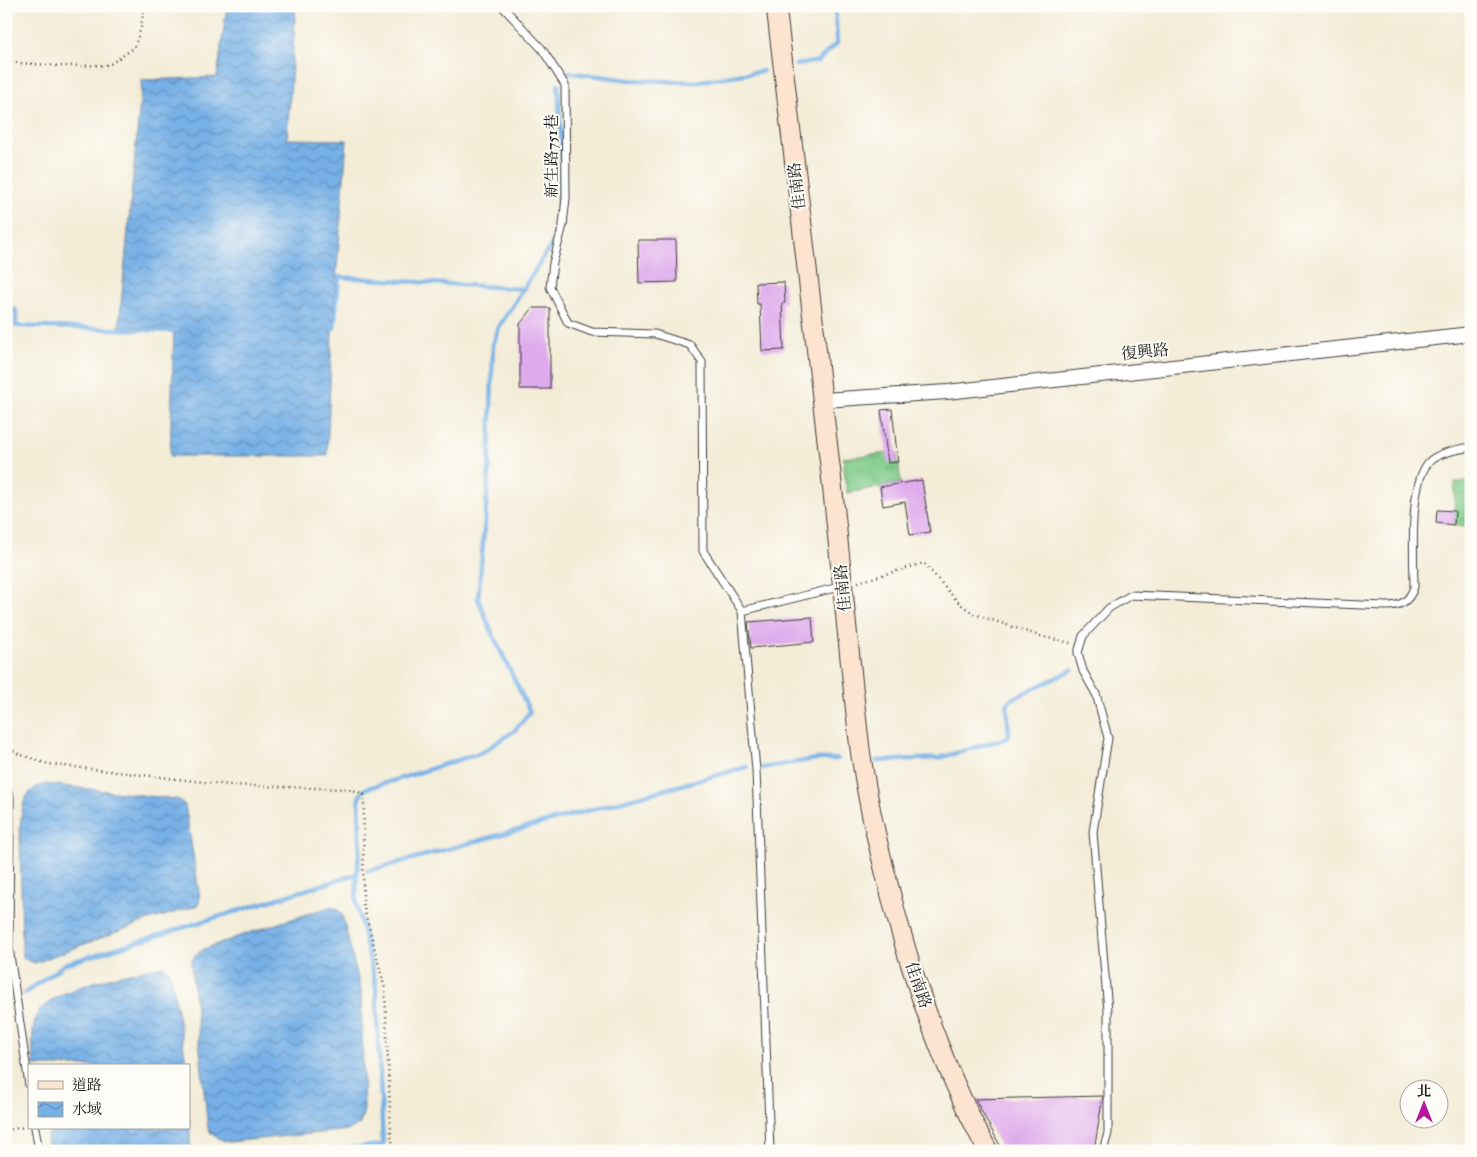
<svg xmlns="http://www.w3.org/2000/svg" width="1477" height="1157" viewBox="0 0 1477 1157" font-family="'IM FELL Double Pica','Noto Serif TC',serif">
<defs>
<pattern id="grass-tufts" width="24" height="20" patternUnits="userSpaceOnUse" patternTransform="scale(1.25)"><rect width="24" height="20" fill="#7fca88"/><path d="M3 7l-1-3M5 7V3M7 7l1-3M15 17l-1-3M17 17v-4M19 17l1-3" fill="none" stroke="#6dad75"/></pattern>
<pattern id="water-waves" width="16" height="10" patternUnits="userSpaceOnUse" patternTransform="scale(1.25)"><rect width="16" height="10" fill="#76b0e6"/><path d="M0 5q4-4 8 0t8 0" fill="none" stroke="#608eba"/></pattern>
</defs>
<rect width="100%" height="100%" fill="#fdfcf7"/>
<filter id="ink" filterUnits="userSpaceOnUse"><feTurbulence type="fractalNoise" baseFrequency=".02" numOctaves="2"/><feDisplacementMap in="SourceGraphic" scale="10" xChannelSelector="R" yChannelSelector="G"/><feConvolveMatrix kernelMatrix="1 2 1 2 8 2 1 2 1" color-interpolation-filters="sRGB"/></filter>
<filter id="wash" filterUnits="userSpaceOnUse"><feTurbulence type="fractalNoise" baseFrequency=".0096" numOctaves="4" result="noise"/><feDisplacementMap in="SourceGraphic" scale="20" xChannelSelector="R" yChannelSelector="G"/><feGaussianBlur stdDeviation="1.12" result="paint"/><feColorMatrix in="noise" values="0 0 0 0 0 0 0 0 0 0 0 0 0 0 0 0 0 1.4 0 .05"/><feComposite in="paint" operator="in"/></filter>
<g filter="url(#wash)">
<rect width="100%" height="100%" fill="#f3ecd7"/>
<path fill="url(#grass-tufts)" stroke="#4e7352" d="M897 452 901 483 847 493 843 458Z
M1455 482H1471V526L1454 525Z"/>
<path fill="url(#water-waves)" stroke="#496681" d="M227 6H296L287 139 347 140 332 331 327 456H170L174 328 119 327 142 80 217 77Z
M46 784 175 799 179 800 185 805 200 898 199 903 197 906 146 921 35 963 24 959 22 955 20 827C23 805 22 790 46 784Z
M329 907 337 909 342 914 361 991 364 1110 360 1124 349 1130 228 1142C219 1139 214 1137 208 1129L191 963 195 955 204 949 245 934Z
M163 966 168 970 171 976 187 1066H34C33 1053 30 1024 38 1013 58 985 131 973 163 966Z
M189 1117 191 1151H48C47 1141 45 1133 55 1128H189Z"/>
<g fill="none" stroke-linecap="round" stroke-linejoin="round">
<path stroke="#76b0e6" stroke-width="4.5" d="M796 65 818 61 837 43 835 6
M566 72 630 80 695 82 763 71
M6 310H16V326L177 331
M328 328H334L339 277 524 289
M876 761 939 758 1007 738 1009 735 1007 706 1010 700 1072 670
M762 768 816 759H838
M368 871 747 767
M25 993 65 964 357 874
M6 999 10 998
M322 1151 383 1145 376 986 356 901 357 874 360 845 359 797 365 789 396 780 483 752 514 731 530 712 492 633 478 599 489 474 493 345 499 327 555 239 562 158 558 84"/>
</g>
<g id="blocks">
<path fill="#dfabec" d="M638 240H676L677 282 639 283Z
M784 282 785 303H782L784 350 762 351 760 304H757L756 283Z
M533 308H550V389H520V324Z
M892 409 898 462 888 463 881 410Z
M922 480 930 532 910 535 905 502 883 506 880 487Z
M1437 510 1455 511 1454 525 1436 523Z
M812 617 814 642 751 648 748 622Z
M1103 1096 1094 1151H1003L975 1099Z"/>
</g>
</g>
<g filter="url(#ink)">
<use href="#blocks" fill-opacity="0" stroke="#3c3b38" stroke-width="1"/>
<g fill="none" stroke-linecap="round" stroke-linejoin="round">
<g stroke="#3c3b38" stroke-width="9">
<path id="lane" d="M502 6 542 49 565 85 566 198 563 225 553 263 550 287 568 323 592 332 655 334 690 345 702 362 703 551 742 611 756 770 770 1151
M742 611 843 586
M6 790 10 797 9 948 29 1085
M35 1128 39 1151
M1103 1151 1108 1133V1011L1093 832 1108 738 1096 694 1083 671 1078 653 1083 636 1109 608 1131 595 1385 606C1401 606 1409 602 1414 587 1414 558 1408 479 1431 460 1441 452 1458 449 1471 447"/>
</g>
<g stroke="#3c3b38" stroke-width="16">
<path id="street" d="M823 400 947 392 1471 334"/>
</g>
<g stroke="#3c3b38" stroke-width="21">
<path id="secondary" d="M776 6C794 162 814 318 831 474 841 565 849 657 860 749 866 792 875 834 886 876 909 970 941 1065 988 1151"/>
</g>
<path stroke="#3c3b38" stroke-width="2.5" stroke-dasharray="1 4" stroke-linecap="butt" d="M6 62 62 66 109 65 134 48 141 28 144 6
M858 582 924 563 959 603 974 614 1043 637 1071 643
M6 744 16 753 48 764 229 785 345 789 357 791 364 795 363 904 385 989 391 1135 394 1151
M6 1130 25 1127"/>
<use href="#lane" stroke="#fff" stroke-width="7"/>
<use href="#street" stroke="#fff" stroke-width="14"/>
<use href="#secondary" stroke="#fde4d0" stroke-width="19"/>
</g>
</g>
<g text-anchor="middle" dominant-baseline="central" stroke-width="4" stroke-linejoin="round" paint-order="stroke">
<g font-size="16" fill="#1c1c1c" stroke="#fdfcf7">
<text transform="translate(552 156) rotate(-90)">新生路751巷</text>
<text transform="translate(797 186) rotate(-97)">佳南路</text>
<text transform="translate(1145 352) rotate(-6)">復興路</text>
<text transform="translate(843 588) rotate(-96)">佳南路</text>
<text transform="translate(918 985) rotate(71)">佳南路</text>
</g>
</g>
<rect width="1477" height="1157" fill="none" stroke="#fdfcf7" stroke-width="25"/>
<rect x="28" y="1064" width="162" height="65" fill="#fdfcf7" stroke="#a3a29f"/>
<rect x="38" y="1081" width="25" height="8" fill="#fde4d0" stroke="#a3a29f"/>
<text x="72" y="1090" font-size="15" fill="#1c1c1c">道路</text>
<rect x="38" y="1102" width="25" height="15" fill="url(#water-waves)" stroke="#a3a29f"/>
<text x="72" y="1114" font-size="15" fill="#1c1c1c">水域</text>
<g transform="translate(1424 1104)"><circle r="24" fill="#fdfcf7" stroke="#a3a29f"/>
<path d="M0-4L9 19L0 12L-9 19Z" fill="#b5179e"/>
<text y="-8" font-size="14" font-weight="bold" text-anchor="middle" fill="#1c1c1c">北</text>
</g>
</svg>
